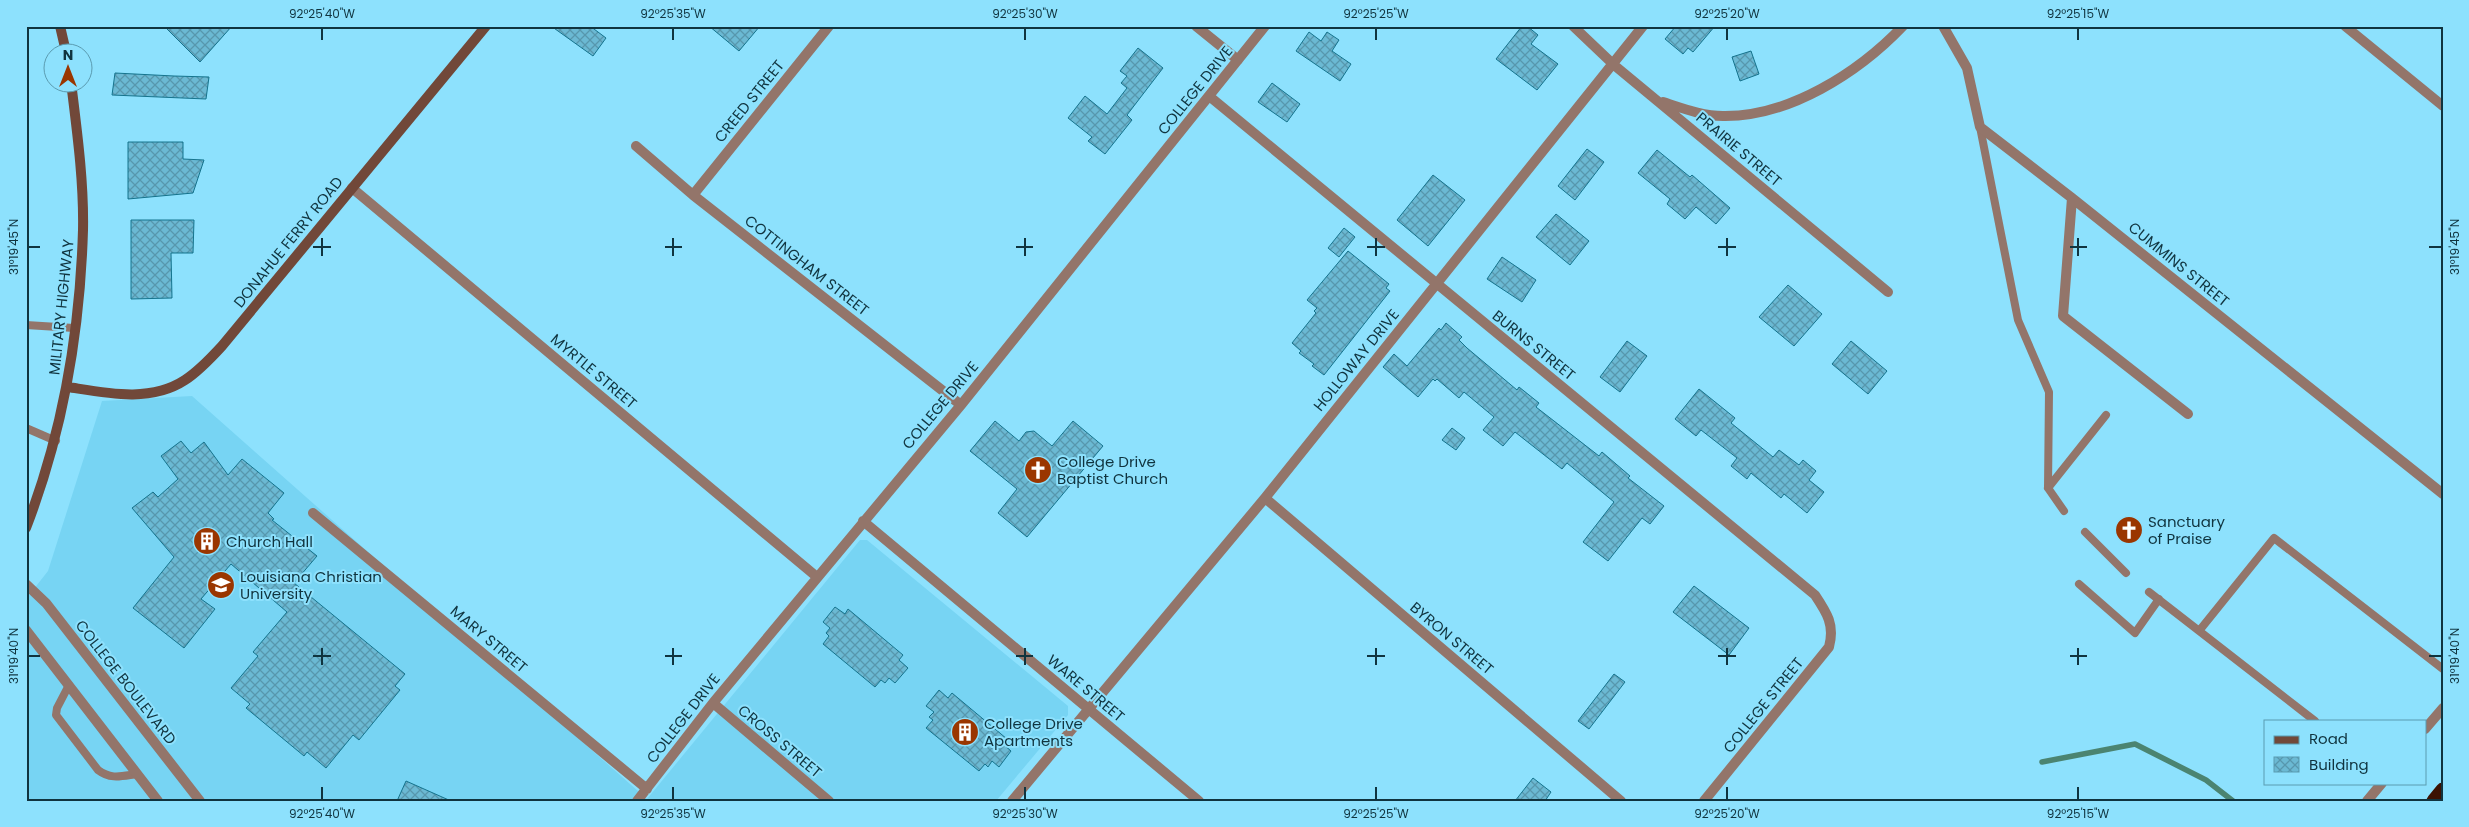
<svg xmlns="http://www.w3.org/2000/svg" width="2469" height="827" viewBox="0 0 2469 827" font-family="Poppins,sans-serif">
<defs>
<pattern id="building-cross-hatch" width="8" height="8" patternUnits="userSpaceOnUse" patternTransform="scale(1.25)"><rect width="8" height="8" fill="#6bb9d3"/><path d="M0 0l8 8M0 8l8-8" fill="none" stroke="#5797ad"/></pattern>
</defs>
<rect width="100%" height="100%" fill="#8de1fd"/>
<path fill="#77d4f3" d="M192 396 647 799 860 540H867L1068 706V715L996 801H26V599L48 571 102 401Z"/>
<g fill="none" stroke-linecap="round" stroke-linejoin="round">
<path stroke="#4b8471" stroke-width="5.5" d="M2042 762 2135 744 2206 780 2233 801"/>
</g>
<path fill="url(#building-cross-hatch)" stroke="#15748e" d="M164 26H232L200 62Z
M551 26H590L606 38 593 56Z
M709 26H760L739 51Z
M1522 26H1527L1538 35 1531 44 1558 64 1537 90 1496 59Z
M1676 26H1715L1693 52 1688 48 1683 54 1665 39Z
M1309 32 1321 41 1327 32 1339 40 1332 51 1351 64 1340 81 1296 51Z
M1138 48 1163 68 1127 115 1132 120 1105 154 1088 141 1092 137 1068 118 1085 96 1107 114 1127 88 1121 83 1127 76 1120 71Z
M1751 51 1759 74 1740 81 1732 57Z
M115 73 174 76 209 77 206 99 112 95Z
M1272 83 1300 104 1287 122 1258 102Z
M128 142H183V159L204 160 193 193 128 199Z
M1587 149 1604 162 1575 200 1558 186Z
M1657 150 1690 177 1692 175 1730 208 1716 224 1696 207 1685 219 1667 204 1670 199 1638 173Z
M1433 175 1465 200 1428 246 1397 220Z
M1556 214 1589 241 1570 265 1536 237Z
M131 220H194L193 253H171L172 298 131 299Z
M1344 228 1355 237 1339 257 1328 248Z
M1348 251 1389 284 1386 288 1390 291 1324 375 1312 366 1314 364 1299 353 1301 351 1292 343 1316 313 1314 311 1317 308 1307 300Z
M1502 257 1536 280 1522 302 1487 279Z
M1788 285 1822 314 1794 346 1759 317Z
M1446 323 1462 337 1459 340 1467 348 1517 390 1519 387 1539 403 1536 407 1599 456 1602 452 1630 476 1628 478 1664 506 1650 524 1642 518 1608 561 1583 542 1614 502 1567 463 1562 469 1515 432 1503 446 1483 430 1494 417 1464 392 1459 398 1437 379 1435 381 1433 379 1418 397 1383 367 1394 354 1407 366 1439 328 1441 330Z
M1627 341 1647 356 1620 392 1600 377Z
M1851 341 1887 371 1868 394 1832 364Z
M1699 389 1735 418 1731 423 1773 457 1779 450 1799 465 1803 460 1816 471 1809 480 1824 492 1807 513 1784 494 1781 498 1751 473 1747 479 1731 466 1737 458 1701 430 1696 436 1675 419Z
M995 421 1019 441 1026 432 1034 431 1052 446 1073 421 1103 446 1027 537 998 513 1017 489 970 451Z
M1452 428 1465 438 1456 450 1442 440Z
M181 441 191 453 204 442 228 475 242 459 284 493 268 513 274 519 272 520 317 556 294 583 405 674 395 686 400 690 359 740 353 735 326 768 307 752 304 756 246 708 250 704 231 688 258 656 253 652 287 612 231 564 201 599 215 609 184 648 133 608 174 557 132 508 153 492 158 497 178 479 161 456Z
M1694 586 1749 628 1729 655 1673 612Z
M835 607 845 614 848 609 903 655 899 660 908 668 895 683 889 678 885 683 881 680 875 687 823 644 829 636 826 633 830 628 823 622Z
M1614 674 1625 682 1589 729 1578 721Z
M939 690 948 698 952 693 1007 739 1003 744 1011 751 999 767 992 761 988 767 985 764 979 771 926 728 933 720 929 717 934 712 926 706Z
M1533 778 1551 792 1545 801H1515Z
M406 781 451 801H397Z"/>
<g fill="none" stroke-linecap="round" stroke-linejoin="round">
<path stroke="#93756a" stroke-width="8" d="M1980 127 2018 320 2049 392 2048 488 2064 511
M26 325 74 328
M26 428 56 441
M2048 488 2106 415
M2085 532 2126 573
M2079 584 2135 633 2159 599
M2149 592 2315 721
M2199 631 2274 538 2443 669
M69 685 57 708 56 715 98 770C111 780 122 776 137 774"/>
<path stroke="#93756a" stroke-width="10" d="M1196 26 1238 60
M1573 26 1614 65 1888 292
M1943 26 1967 68 1980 127 2072 198 2443 494
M2345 26 2443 106
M1209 96 1815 595C1827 613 1835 625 1829 647L1704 801
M1663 102C1682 108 1702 116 1723 116 1789 117 1858 73 1903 26
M636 146 693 195 961 405
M352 188 817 577
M693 195 829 26
M2072 198 2063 316 2188 414
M1265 498 1621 801
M313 513 647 789
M863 521 1199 801
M26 584 46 603 200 801
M26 630 158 801
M713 703 829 801
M2425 729 2443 708
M637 801 713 703 961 405 1265 26
M1012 801 1265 498 1643 26
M2367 801 2382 783"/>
<path stroke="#714839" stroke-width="10" d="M60 26 66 52
M68 387C106 393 150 403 185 380 199 371 211 358 222 346L486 26
M26 528C63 432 80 333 83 230 84 182 77 131 71 82"/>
<path stroke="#3c1202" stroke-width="15" d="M2434 801 2443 790"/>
</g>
<path fill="none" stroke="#10343f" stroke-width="2" d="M322 28V40M673 28V40M1025 28V40M1376 28V40M1727 28V40M2078 28V40M322 238V256M673 238V256M1025 238V256M1376 238V256M1727 238V256M2078 238V256M28 247H40M313 247H331M665 247H682M1016 247H1033M1367 247H1385M1718 247H1736M2070 247H2087M2429 247H2442M322 648V665M673 648V665M1025 648V665M1376 648V665M1727 648V665M2078 648V665M28 656H40M313 656H331M665 656H682M1016 656H1033M1367 656H1385M1718 656H1736M2070 656H2087M2429 656H2442M322 787V800M673 787V800M1025 787V800M1376 787V800M1727 787V800M2078 787V800"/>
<defs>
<g id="church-disc" transform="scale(1.4375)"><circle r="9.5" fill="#9a3600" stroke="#8de1fd"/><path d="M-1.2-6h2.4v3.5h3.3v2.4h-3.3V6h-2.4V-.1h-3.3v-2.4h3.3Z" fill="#fff"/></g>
<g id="building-disc" transform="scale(1.4375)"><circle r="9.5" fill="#9a3600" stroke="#8de1fd"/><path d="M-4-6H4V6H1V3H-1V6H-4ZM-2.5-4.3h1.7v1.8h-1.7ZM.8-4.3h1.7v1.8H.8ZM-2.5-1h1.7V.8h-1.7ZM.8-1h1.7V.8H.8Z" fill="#fff"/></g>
<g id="university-disc" transform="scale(1.4375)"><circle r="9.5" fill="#9a3600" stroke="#8de1fd"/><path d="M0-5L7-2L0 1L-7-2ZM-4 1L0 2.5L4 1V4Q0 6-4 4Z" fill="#fff"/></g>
</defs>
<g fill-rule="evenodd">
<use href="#church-disc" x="1038" y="470"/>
<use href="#church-disc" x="2129" y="530"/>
<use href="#building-disc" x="207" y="541"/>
<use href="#university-disc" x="221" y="585"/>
<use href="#building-disc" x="965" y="732"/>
</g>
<g text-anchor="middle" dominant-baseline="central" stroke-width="4" stroke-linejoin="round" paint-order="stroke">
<g font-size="15" fill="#10343f" stroke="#8de1fd">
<text transform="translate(1195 90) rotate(-51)">COLLEGE DRIVE</text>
<text transform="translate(749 101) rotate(-51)">CREED STREET</text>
<text transform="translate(1739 149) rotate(40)">PRAIRIE STREET</text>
<text transform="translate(288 242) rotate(-51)">DONAHUE FERRY ROAD</text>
<text transform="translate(2179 264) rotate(39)">CUMMINS STREET</text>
<text transform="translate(807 265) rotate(38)">COTTINGHAM STREET</text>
<text transform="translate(61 307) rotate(-84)">MILITARY HIGHWAY</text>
<text transform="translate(1534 345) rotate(39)">BURNS STREET</text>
<text transform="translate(1356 360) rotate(-51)">HOLLOWAY DRIVE</text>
<text transform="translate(594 371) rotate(40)">MYRTLE STREET</text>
<text transform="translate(940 405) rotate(-50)">COLLEGE DRIVE</text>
<text transform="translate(1452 638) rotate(40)">BYRON STREET</text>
<text transform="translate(489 639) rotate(40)">MARY STREET</text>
<text transform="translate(126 682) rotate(52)">COLLEGE BOULEVARD</text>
<text transform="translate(1086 688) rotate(40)">WARE STREET</text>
<text transform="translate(1763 705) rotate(-51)">COLLEGE STREET</text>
<text transform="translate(683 718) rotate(-52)">COLLEGE DRIVE</text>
<text transform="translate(780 741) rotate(40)">CROSS STREET</text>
</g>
<g font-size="15" fill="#10343f" stroke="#8de1fd" text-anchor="start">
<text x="1057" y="461">College Drive<tspan x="1057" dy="17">Baptist Church</tspan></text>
<text x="2148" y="521">Sanctuary<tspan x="2148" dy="17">of Praise</tspan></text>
<text x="226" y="541">Church Hall</text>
<text x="240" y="576">Louisiana Christian<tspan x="240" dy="17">University</tspan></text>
<text x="984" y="723">College Drive<tspan x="984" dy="17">Apartments</tspan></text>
</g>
</g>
<rect width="2469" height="827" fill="none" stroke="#8de1fd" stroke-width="55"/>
<rect x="2264" y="720" width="162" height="65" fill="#8de1fd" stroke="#5b9cb1"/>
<rect x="2274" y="736" width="25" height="8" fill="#714839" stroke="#5b9cb1"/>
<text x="2309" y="744" font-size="15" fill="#10343f">Road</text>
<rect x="2274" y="757" width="25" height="15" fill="url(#building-cross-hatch)" stroke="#5b9cb1"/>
<text x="2309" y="770" font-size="15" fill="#10343f">Building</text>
<g transform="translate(68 68)"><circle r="24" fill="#8de1fd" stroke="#5b9cb1"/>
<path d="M0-4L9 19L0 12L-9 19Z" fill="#9a3600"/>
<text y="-8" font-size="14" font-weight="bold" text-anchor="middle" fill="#10343f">N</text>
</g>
<rect x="28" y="28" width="2414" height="772" fill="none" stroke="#10343f" stroke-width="2"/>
<g font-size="12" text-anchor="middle" fill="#10343f">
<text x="322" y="18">92°25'40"W</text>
<text x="673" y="18">92°25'35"W</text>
<text x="1025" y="18">92°25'30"W</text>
<text x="1376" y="18">92°25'25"W</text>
<text x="1727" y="18">92°25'20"W</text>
<text x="2078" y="18">92°25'15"W</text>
<text transform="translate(14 247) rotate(-90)" y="4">31°19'45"N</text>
<text transform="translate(2455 247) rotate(-90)" y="4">31°19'45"N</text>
<text transform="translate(14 656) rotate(-90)" y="4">31°19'40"N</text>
<text transform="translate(2455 656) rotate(-90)" y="4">31°19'40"N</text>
<text x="322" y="818">92°25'40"W</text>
<text x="673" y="818">92°25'35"W</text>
<text x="1025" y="818">92°25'30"W</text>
<text x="1376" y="818">92°25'25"W</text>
<text x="1727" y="818">92°25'20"W</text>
<text x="2078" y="818">92°25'15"W</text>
</g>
</svg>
